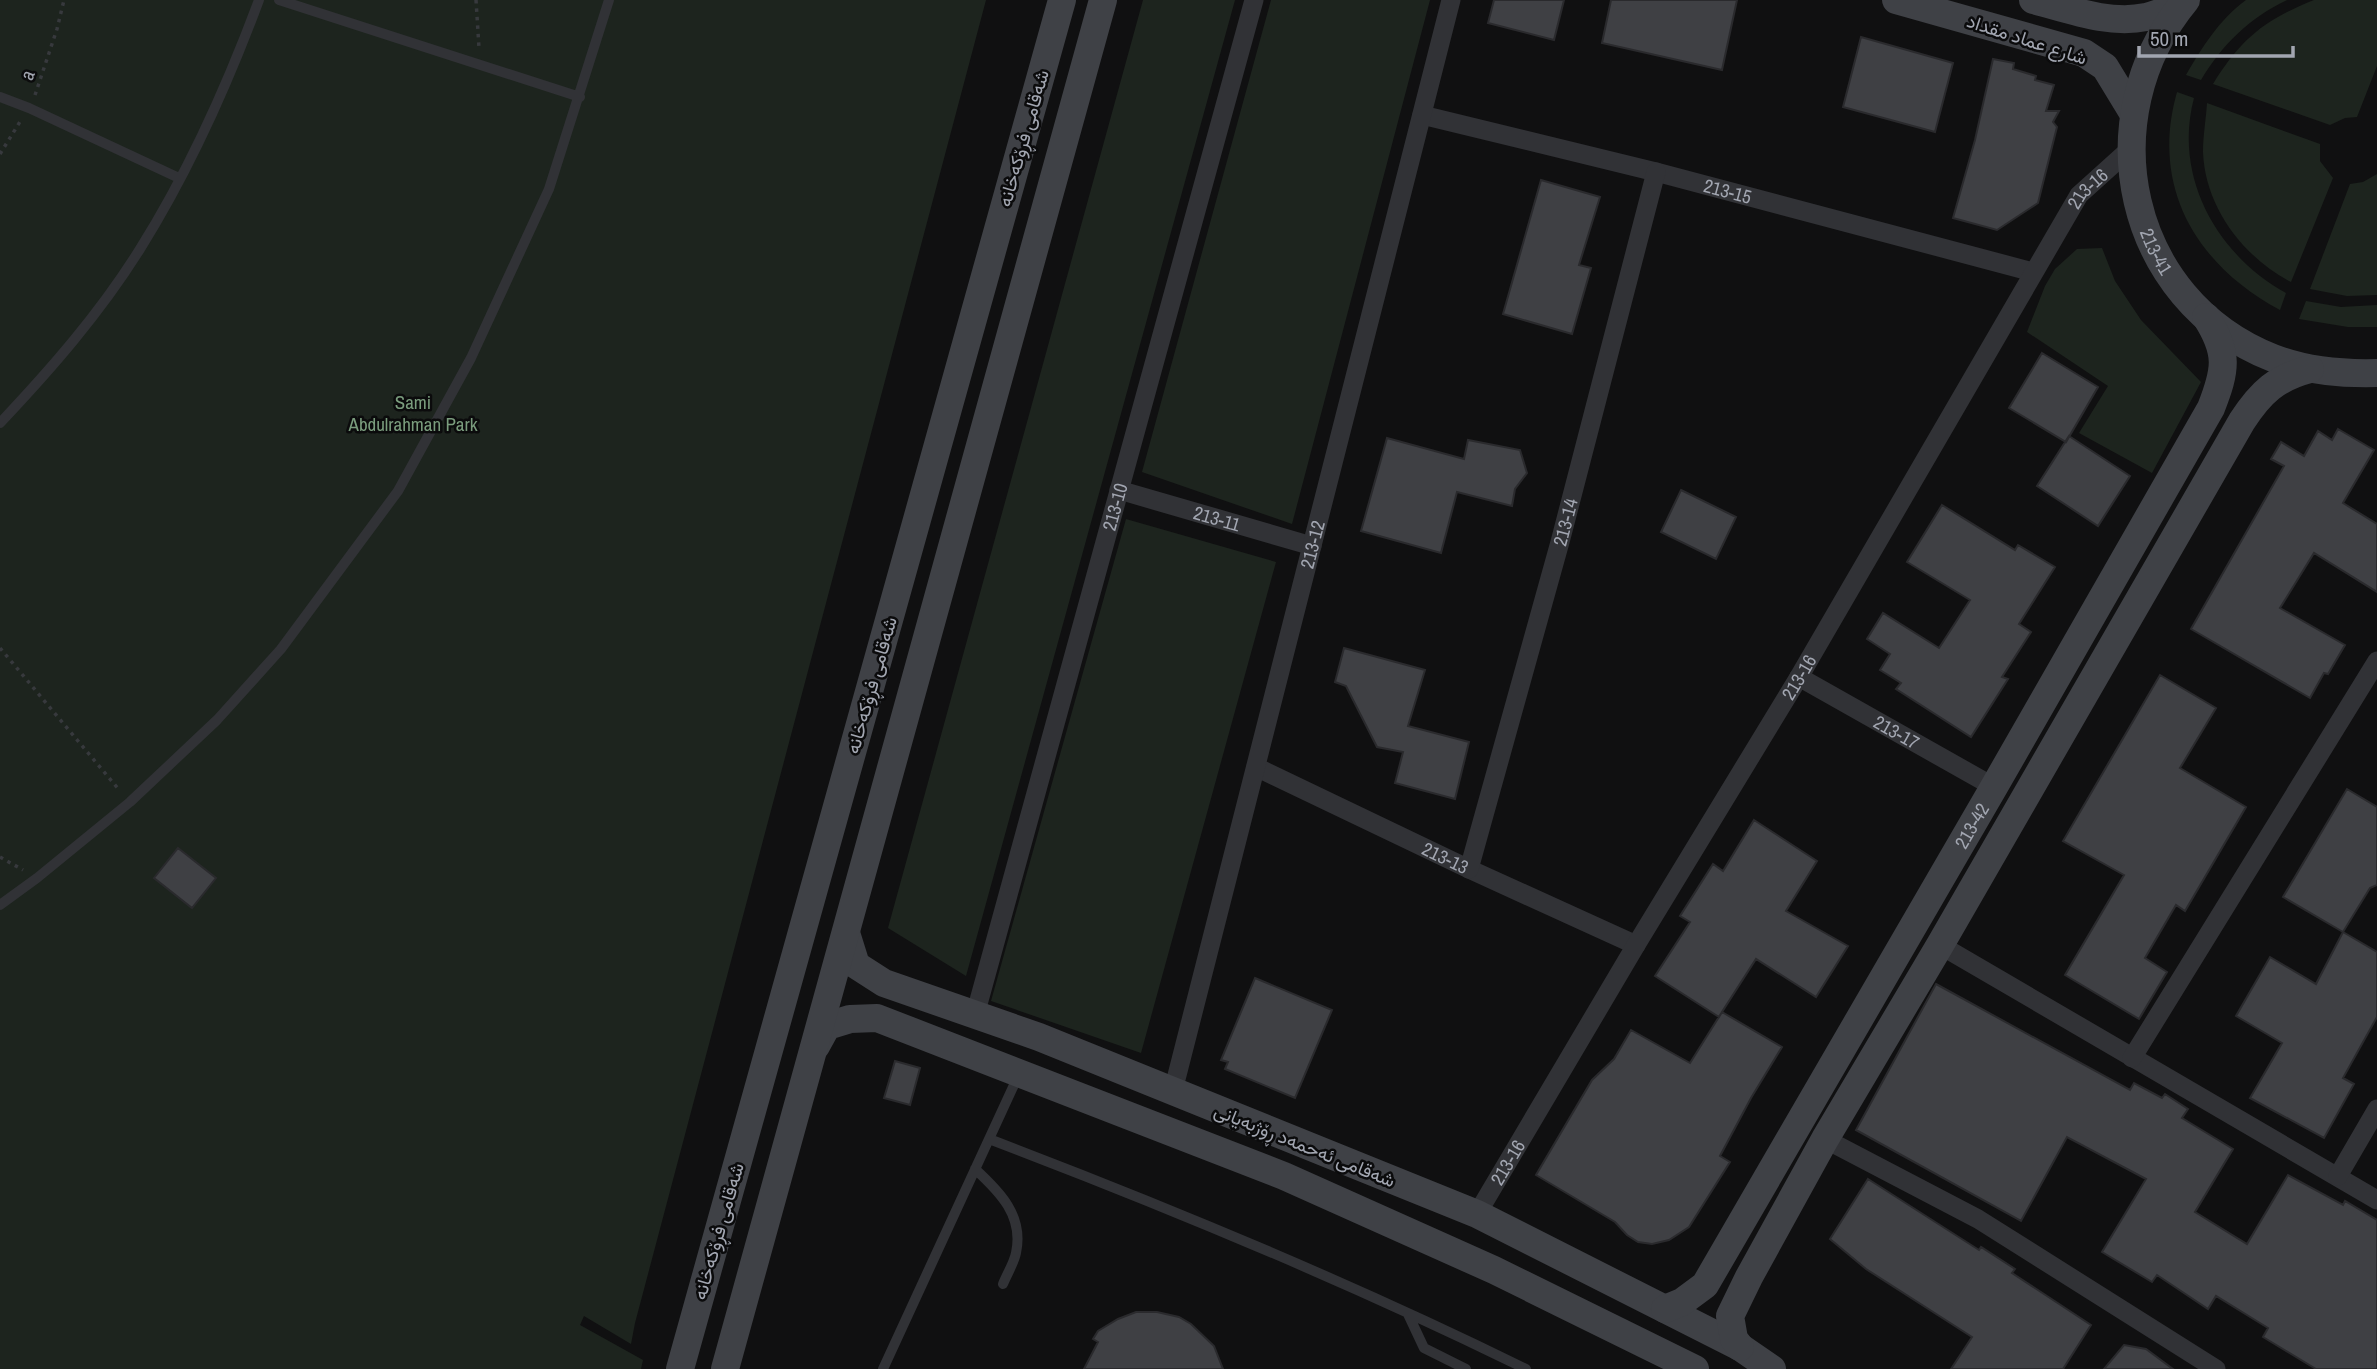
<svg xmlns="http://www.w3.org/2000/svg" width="2377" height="1369" viewBox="0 0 2377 1369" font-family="'Archivo Narrow',Vazirmatn,sans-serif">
<rect width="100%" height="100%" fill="#101011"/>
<path fill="#1d241e" d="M0 0H986L635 1323 631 1344 584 1316 580 1325 643 1360 641 1369H0Z
M1143 0H1235L966 976 888 928Z
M1271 0H1430L1292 524 1142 472Z
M2246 0H2287C2249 18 2222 45 2201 80L2186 75C2203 46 2219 20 2246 0Z
M2314 0H2377V66L2357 117 2345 118 2330 125 2213 84C2241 39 2264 20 2314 0Z
M2177 92 2194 98C2173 177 2217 255 2286 293L2280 310C2196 265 2150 187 2177 92Z
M2207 103 2320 144V161L2333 178 2291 282C2243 257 2205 207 2203 152 2203 136 2206 119 2207 103Z
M2377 174V295L2347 296 2310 289 2350 184 2363 182Z
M2102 248 2115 281 2141 320 2201 382 2152 473 2079 433 2108 386 2027 332 2045 286 2055 269 2077 249Z
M2306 301 2341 307 2377 305V327H2348L2299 319Z
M1126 519 1276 562 1141 1053 991 1001Z"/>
<path fill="#3f4044" stroke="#2a2a2d" stroke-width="2" d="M1494 0H1564L1554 40 1488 23Z
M1611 0H1737L1722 70 1602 43Z
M1861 37 1953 63 1935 132 1843 107Z
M1993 59 2014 63 2013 69 2036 76 2035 80 2054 85 2046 111H2059L2053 122 2057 127 2038 203 1997 230 1953 218 1975 140Z
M1541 180 1600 197 1579 265 1591 268 1572 334 1503 314Z
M2042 353 2098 387 2066 442 2009 408Z
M2338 429 2374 450 2343 503 2377 524V592L2314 553 2280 608 2345 645 2328 674 2324 673 2310 698 2191 629 2284 466 2271 459 2281 442 2304 456 2318 431 2332 440Z
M2069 436 2130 476 2098 526 2037 486Z
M1387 438 1464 459 1468 440 1520 450 1527 473 1515 489 1512 506 1457 492 1441 553 1361 531Z
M1681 490 1736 517 1716 559 1661 532Z
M1942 505 2015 550 2018 545 2055 567 2019 624 2031 632 2002 677 2008 679 1971 737 1896 689 1901 683 1880 670 1890 654 1867 639 1883 613 1939 648 1970 600 1907 562Z
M1344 648 1425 670 1408 726 1469 742 1455 799 1395 783 1403 752 1377 747 1346 686 1335 682Z
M2160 675 2216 708 2180 768 2246 807 2185 911 2176 905 2145 958 2167 972 2139 1019 2065 975 2124 875 2063 841Z
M2347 789 2377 807V885L2370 888 2343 932 2283 897Z
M1754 820 1817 861 1786 911 1848 946 1816 997 1756 959 1722 1012 1782 1047 1751 1098 1720 1156 1730 1162 1689 1227 1669 1240 1652 1244 1638 1242 1627 1235 1615 1222 1536 1175 1592 1080 1614 1059 1631 1030 1690 1063 1722 1012 1719 1017 1655 976 1690 922 1680 916 1713 864 1723 871Z
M178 848 216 878 192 908 154 878Z
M2343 932 2377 952V1017L2343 1078 2354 1084 2324 1138 2250 1098 2282 1043 2236 1016 2270 957 2316 984Z
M1255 978 1332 1010 1295 1098 1225 1069 1228 1062 1221 1060Z
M1936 984 2130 1090 2134 1083 2162 1098 2165 1094 2188 1109 2182 1118 2233 1149 2195 1212 2247 1244 2288 1175 2343 1205 2345 1201 2377 1220V1369H2316L2263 1337 2268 1328 2216 1296 2208 1309 2157 1275 2152 1282 2102 1252 2146 1179 2067 1137 2021 1221 1856 1130Z
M895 1061 920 1068 910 1105 884 1098Z
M1868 1179 1979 1250 1981 1247 2015 1269 2012 1273 2091 1325 2063 1369H1951L1972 1337 1866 1269 1830 1239Z
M1136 1312H1157L1179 1317 1191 1324 1214 1346 1223 1369H1084L1098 1342 1093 1339 1098 1331 1118 1319Z
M2124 1345 2146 1349 2173 1369H2104Z"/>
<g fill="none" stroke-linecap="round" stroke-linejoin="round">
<path stroke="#37393d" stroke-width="3.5" stroke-dasharray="3.5 5" stroke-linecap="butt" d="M476 0 479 48
M35 95 57 29 64 0
M0 154 21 120
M0 648 120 791
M0 857 23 870"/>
<path stroke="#313236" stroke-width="10" d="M279 0 580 97
M0 97 29 108 179 178
M0 423C51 369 100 313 140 249 189 171 227 86 259 0
M0 905 37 878 130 802 217 720 281 649 398 491 471 358 549 189 609 0
M989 1139C1171 1208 1351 1283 1526 1369
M975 1169C1000 1192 1024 1216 1016 1253 1014 1263 1007 1274 1003 1284
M1408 1314 1424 1348 1466 1369
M883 1369 1019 1074"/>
<g stroke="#313236" stroke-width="19">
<path id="s1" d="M1422 115 1656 172 2033 272"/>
<path id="s2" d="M1119 490 1312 546"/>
<path id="s3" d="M1799 677 1994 787"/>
<path id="s4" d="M1256 767 1469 869 1636 945"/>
<path id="s5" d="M1469 869 1560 542 1656 172"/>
<path d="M1940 945 2377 1200"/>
<path id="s6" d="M975 1015 1254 0"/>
<path d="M2132 1058 2377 661"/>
<path id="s7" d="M1173 1091 1451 0"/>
<path d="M1825 1139 1978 1219 2216 1369"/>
<path d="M2338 1176 2377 1109"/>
<path id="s8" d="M1477 1214 1636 945 1799 677 2079 195 2130 149"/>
</g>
<g stroke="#3f4146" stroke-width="28">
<path d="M1896 0 2084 53 2105 67 2133 113"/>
<path d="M2033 0C2068 9 2109 25 2146 17 2158 14 2170 9 2182 4"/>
<path id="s9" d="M2186 0C2088 118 2126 300 2273 358 2306 371 2341 374 2377 373"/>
<path d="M846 933 856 965 884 983 1039 1037 1477 1214 1740 1347 1772 1369"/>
<path d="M816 1046 827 1026 850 1019 877 1018 1284 1176 1494 1270 1695 1369"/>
<path id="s10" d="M1665 1309 1682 1302 1705 1285 1994 787 2211 408C2226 370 2229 353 2206 317"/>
<path d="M1740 1347 1734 1339 1730 1316 1749 1277 1825 1139 1940 945 2242 421C2261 392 2276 378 2310 369"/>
<path d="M680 1369 1062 0"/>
<path d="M725 1369 1103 0"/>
</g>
</g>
<g text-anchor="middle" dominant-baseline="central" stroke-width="5" stroke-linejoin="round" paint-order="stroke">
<g font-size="19" fill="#a2a6b1" stroke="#0b0b0c">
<text transform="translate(2027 39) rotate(18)">شارع عماد مقداد</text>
<text transform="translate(27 75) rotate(-69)">a</text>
<text transform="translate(1023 138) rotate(-74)">شەقامی فڕۆکەخانە</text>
<text stroke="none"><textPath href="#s1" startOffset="315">213-15</textPath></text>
<text stroke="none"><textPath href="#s8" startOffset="1194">213-16</textPath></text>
<text stroke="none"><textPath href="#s9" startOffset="268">213-41</textPath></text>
<text stroke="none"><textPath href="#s6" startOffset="527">213-10</textPath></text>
<text stroke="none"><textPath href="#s2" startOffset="102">213-11</textPath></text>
<text stroke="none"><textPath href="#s5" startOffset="360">213-14</textPath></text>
<text stroke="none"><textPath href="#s7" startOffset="564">213-12</textPath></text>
<text stroke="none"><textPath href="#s8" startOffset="626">213-16</textPath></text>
<text transform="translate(871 685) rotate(-74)">شەقامی فڕۆکەخانە</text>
<text stroke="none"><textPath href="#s3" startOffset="112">213-17</textPath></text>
<text stroke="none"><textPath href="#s10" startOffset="578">213-42</textPath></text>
<text stroke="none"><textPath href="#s4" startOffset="210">213-13</textPath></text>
<text transform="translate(1305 1145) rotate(22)">شەقامی ئەحمەد ڕۆژبەیانی</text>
<text stroke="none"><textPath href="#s8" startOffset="60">213-16</textPath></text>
<text transform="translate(718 1231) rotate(-74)">شەقامی فڕۆکەخانە</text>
</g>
<g font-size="19" fill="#7a9c7d" stroke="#0b0b0c">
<text x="413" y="402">Sami<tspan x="413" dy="22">Abdulrahman Park</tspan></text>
</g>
</g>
<path d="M2139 46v10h154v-10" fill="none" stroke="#a2a6b1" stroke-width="3.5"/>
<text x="2150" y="46" font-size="21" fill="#a2a6b1" stroke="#0b0b0c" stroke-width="5" paint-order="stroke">50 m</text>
</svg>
